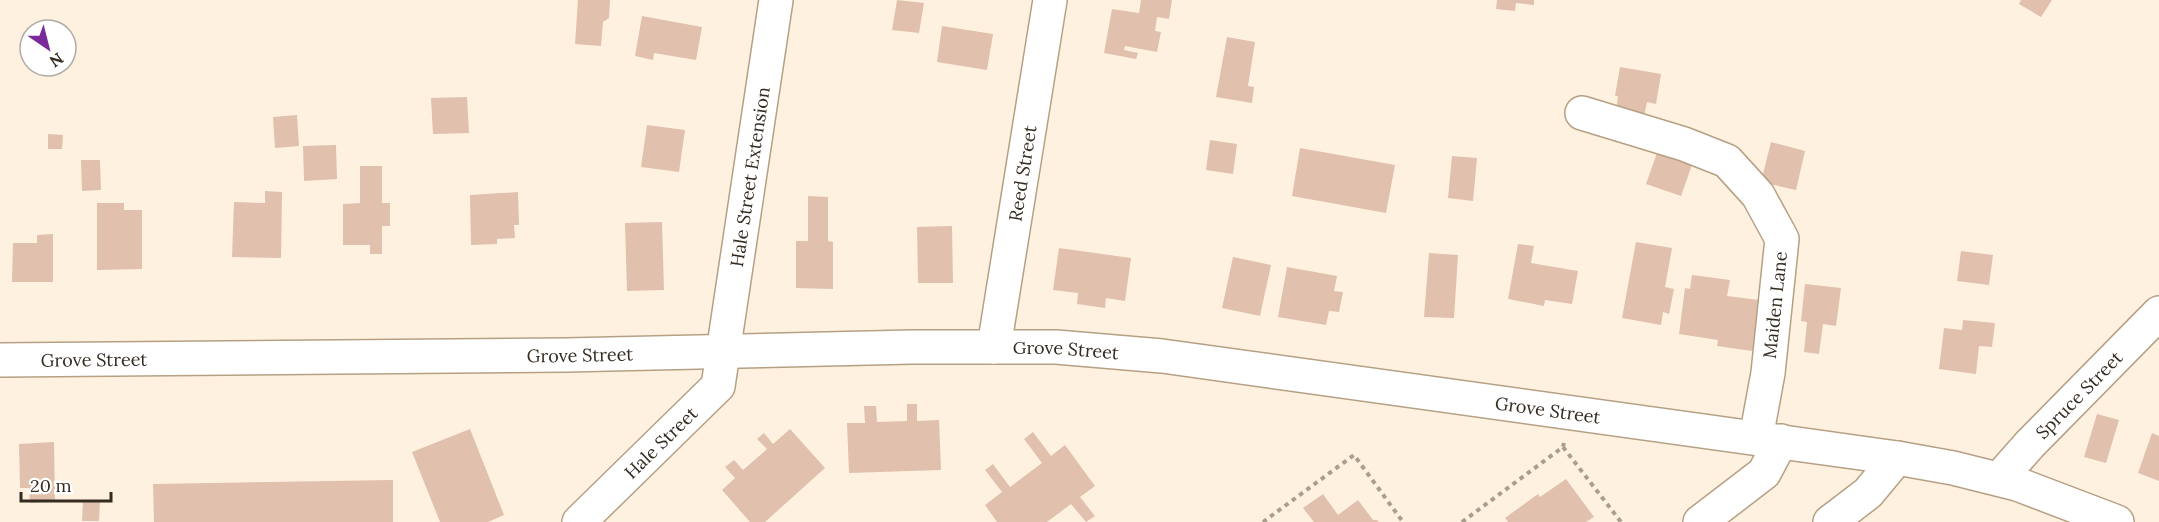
<svg xmlns="http://www.w3.org/2000/svg" width="2159" height="522" viewBox="0 0 2159 522" font-family="Lora,serif">
<rect width="100%" height="100%" fill="#fff1e0"/>
<path fill="#e1c0ad" d="M578 0H610L609 18 603 22 601 46 575 44Z
M897 0 924 3 919 33 892 30Z
M1141 0H1172L1169 19 1157 17 1155 31 1161 32 1157 52 1125 46 1124 50 1138 53 1136 59 1104 53 1112 9 1139 13Z
M1497 0H1534V5L1516 3 1515 11 1496 9Z
M2021 0H2052L2041 17 2019 4Z
M642 16 702 27 696 60 654 53 653 60 635 56Z
M942 26 993 34 987 70 937 62Z
M1227 37 1255 42 1248 86 1254 87 1252 103 1216 97Z
M1620 67 1661 74 1656 104 1647 102 1644 117 1616 112 1618 96H1615Z
M467 97 469 133 433 134 431 98Z
M297 115 299 146 275 148 273 117Z
M647 125 685 130 679 172 641 167Z
M48 134 63 135 62 149H48Z
M1210 140 1237 144 1233 174 1206 170Z
M1771 142 1805 151 1796 190 1761 182Z
M336 145 337 179 304 181 303 146Z
M1300 148 1395 165 1386 213 1292 196Z
M1658 150 1693 162 1681 196 1646 184Z
M1452 156 1477 158 1473 201 1448 198Z
M81 160H100L101 190 82 191Z
M360 166H382V203H390V226H382V254H370V245H343V204L360 203Z
M265 191 282 192 281 258 232 257 234 202 265 203Z
M518 192 519 225H514L515 238 497 239V244L471 245 470 195Z
M808 196 828 197V241L833 242V289L796 288V241H808Z
M97 203H124V210H142V269L97 270Z
M662 222 664 290 627 291 625 223Z
M952 226 953 283H918L917 227Z
M53 234V282H12L13 243H37V235Z
M1636 242 1672 248 1665 287 1674 289 1669 314 1663 312 1661 325 1622 318Z
M1518 244 1534 246 1531 263 1578 271 1572 304 1545 300 1544 306 1508 299Z
M1059 248 1131 258 1125 301 1106 298 1105 308 1077 304 1078 293 1053 290Z
M1961 251 1993 255 1989 285 1957 281Z
M1429 253 1458 255 1454 318 1424 317Z
M1233 257 1271 265 1260 316 1222 308Z
M1287 267 1337 276 1334 291 1343 292 1339 312 1329 311 1326 325 1278 317Z
M1692 275 1730 280 1727 296 1767 301 1759 352 1717 346 1718 340 1679 334 1685 288 1690 289Z
M1805 284 1841 288 1836 326 1823 324 1819 354 1804 352 1807 322 1801 321Z
M1963 320 1995 323 1992 347 1979 346 1976 374 1939 369 1944 328 1962 330Z
M907 404H917V421L939 420 941 470 849 473 847 423H865L864 406H876L877 422 907 421Z
M2097 414 2119 420 2106 463 2084 457Z
M470 429 504 515 488 522H440L412 452Z
M790 429 825 468 765 522H750L722 490 735 478 725 467 734 460 743 470 767 449 757 439 764 433 773 444Z
M1033 432 1051 456 1065 445 1095 486 1080 497 1095 516 1086 522 1071 504 1047 522H997L985 505 1002 492 985 470 993 464 1010 487 1042 463 1024 439Z
M2152 433 2159 436V481L2138 473Z
M54 442 55 501 30 503 29 488H20L19 444Z
M1566 479 1594 517 1586 522H1508L1505 518 1538 494 1540 497Z
M393 480V522H154L153 484Z
M1323 494 1338 515 1358 500 1373 520H1377L1379 522H1314L1303 508Z
M83 500H100L99 521H82Z"/>
<g fill="none" stroke-linecap="round" stroke-linejoin="round">
<g stroke="#b5a084" stroke-width="36">
<g id="minor">
<path d="M1582 113 1684 144 1727 161 1758 195 1782 239 1768 373 1756 438"/>
<path id="s1" d="M994 347 1050 0"/>
<path id="s2" d="M1999 479 2030 444 2159 313"/>
<path id="s3" d="M579 522 718 386 776 0"/>
<path d="M1700 522 1764 473 1781 441"/>
<path d="M1830 522 1868 493 1897 458"/>
</g>
</g>
<g stroke="#b5a084" stroke-width="36">
<g id="major">
<path id="s4" d="M0 360 566 355 912 347H1056L1162 356 1897 458 1953 468 2017 484 2117 522"/>
</g>
</g>
<path stroke="#a99e8f" stroke-width="4" stroke-dasharray="4.5 4.5" stroke-linecap="butt" d="M1563 447 1621 522
M1263 522 1354 455 1403 522
M1462 522 1563 447 1564 443"/>
<use href="#minor" stroke="#fff" stroke-width="33"/>
<use href="#major" stroke="#fff" stroke-width="33"/>
</g>
<g text-anchor="middle" dominant-baseline="central" stroke-width="5" stroke-linejoin="round" paint-order="stroke">
<g font-size="18" fill="#352c21" stroke="#fff">
<text stroke="none"><textPath href="#s1" startOffset="176">Reed Street</textPath></text>
<text stroke="none"><textPath href="#s3" startOffset="406">Hale Street Extension</textPath></text>
<text transform="translate(1775 305) rotate(-84)">Maiden Lane</text>
<text stroke="none"><textPath href="#s4" startOffset="1066">Grove Street</textPath></text>
<text stroke="none"><textPath href="#s4" startOffset="580">Grove Street</textPath></text>
<text stroke="none"><textPath href="#s4" startOffset="94">Grove Street</textPath></text>
<text stroke="none"><textPath href="#s2" startOffset="116">Spruce Street</textPath></text>
<text stroke="none"><textPath href="#s4" startOffset="1552">Grove Street</textPath></text>
<text stroke="none"><textPath href="#s3" startOffset="114">Hale Street</textPath></text>
</g>
</g>
<g transform="translate(48 48) rotate(145)"><circle r="28" fill="#ffffff" stroke="#aeaba6" stroke-width="1.5"/>
<path d="M0-4.5L10 22L0 15L-10 22Z" fill="#7b2a9a"/>
<text y="-9" font-size="16" font-weight="bold" text-anchor="middle" fill="#352c21">N</text>
</g>
<path d="M21 492v9h90v-9" fill="none" stroke="#352c21" stroke-width="3"/>
<text x="30" y="492" font-size="18" fill="#352c21" stroke="#ffffff" stroke-width="4.5" paint-order="stroke">20 m</text>
</svg>
